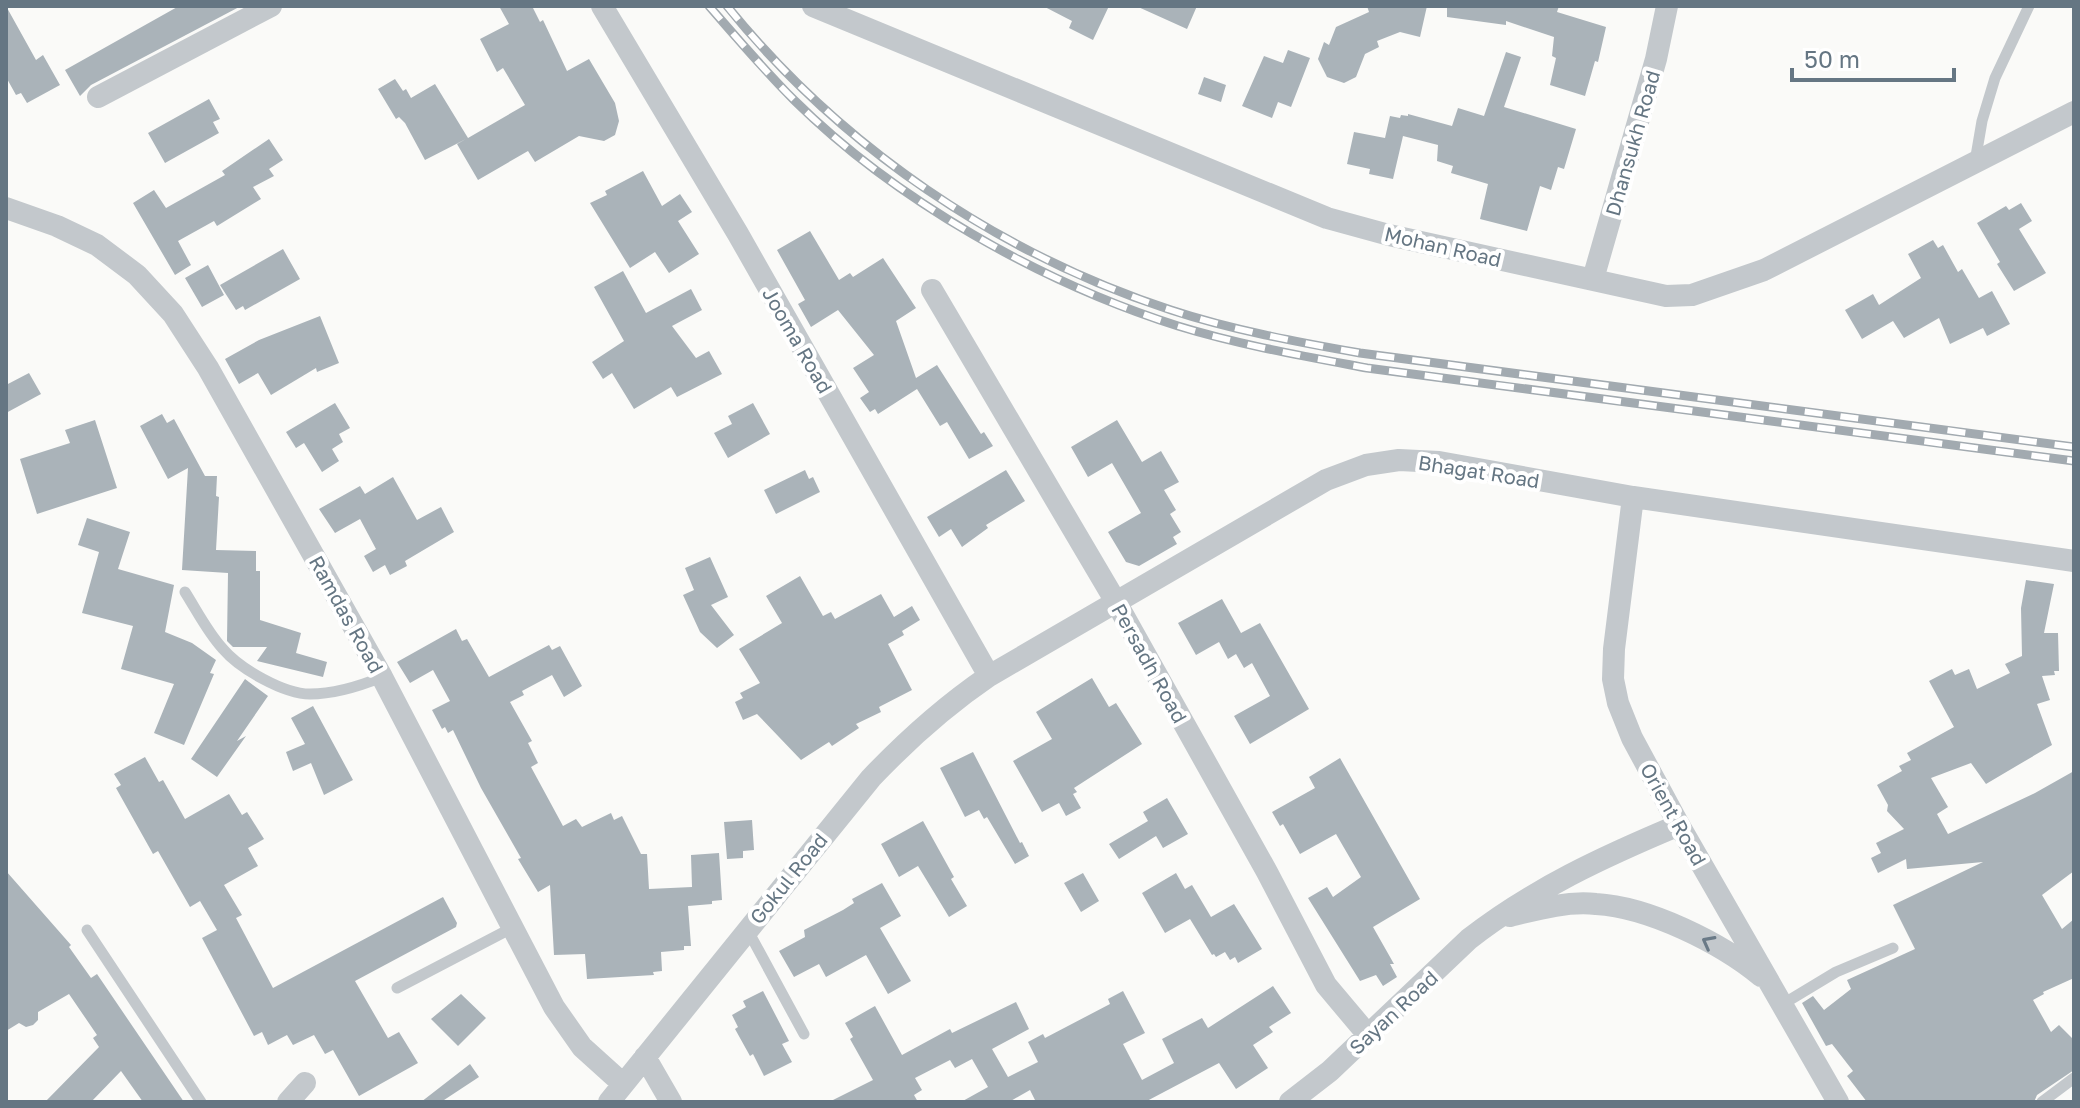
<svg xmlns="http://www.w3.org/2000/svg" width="2080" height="1108" viewBox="0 0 2080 1108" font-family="'Golos Text',sans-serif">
<rect width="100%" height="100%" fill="#fafaf8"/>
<path fill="#aab3b9" d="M6 6 36 60 43 55 60 85 27 103 21 93 16 95 6 77Z
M179 6H241L91 85 80 96 65 70Z
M499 6H532L540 22 543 20 567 71 589 59 615 103 619 121 615 135 604 141 579 136 535 162 528 151 478 180 457 144 466 139 425 160 405 123 399 117 396 119 378 89 395 79 403 91 406 89 411 98 435 84 468 138 525 105 503 68 497 72 480 39 509 24Z
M1043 6H1109L1093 40 1069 28 1072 21Z
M1136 6H1197L1187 29Z
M1367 6H1427L1420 37 1400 32 1377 41 1379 47 1365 54 1356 77 1344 83 1327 77 1318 59 1324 42 1329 45 1336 27 1369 12Z
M1447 6H1559L1557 12 1606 27 1598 62 1595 61 1585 96 1550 85 1556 58 1552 56 1554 37 1506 21V25L1447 17Z
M1288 50 1310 58 1291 107 1278 102 1272 118 1242 106 1264 56 1283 63Z
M1506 52 1521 57 1504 107 1576 129 1564 169 1558 167 1551 190 1540 186 1527 231 1480 219 1488 184 1451 173 1453 166 1437 161 1438 145 1403 136 1393 179 1369 174 1370 169 1347 164 1354 132 1385 138 1390 116 1400 118 1401 115 1408 116V114L1452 126 1458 108 1484 116Z
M1204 77 1226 85 1221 102 1198 94Z
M209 99 220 119 213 122 219 133 165 163 148 133Z
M269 139 283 160 269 169 274 176 253 187 261 199 217 226 214 221 178 241 191 265 175 275 133 203 154 190 166 208 225 175 222 171Z
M643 171 662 206 680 194 692 212 678 221 699 254 669 273 655 252 630 268 590 203 607 195 605 191Z
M2021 203 2032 221 2019 229 2046 273 2014 291 1997 264 2000 262 1977 223 2006 206 2009 210Z
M810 231 839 280 850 273 853 277 883 258 916 308 896 321 916 378 937 365 981 434 984 432 993 446 969 459 947 422 940 426 917 389 878 414 875 409 870 412 860 398 869 392 853 368 874 355 838 310 811 327 798 304 805 300 777 250Z
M1933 240 1938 248 1943 245 1958 272 1962 269 1979 298 1992 291 2010 324 1987 336 1983 328 1950 344 1939 318 1904 338 1893 321 1862 339 1845 310 1873 294 1879 305 1921 278 1908 254Z
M283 249 300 279 245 310 243 306 236 310 220 285Z
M208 265 224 295 202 307 185 278Z
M623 271 646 313 691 289 702 310 672 326 696 358 709 351 722 374 677 397 671 387 634 409 612 373 603 379 592 362 624 341 594 287Z
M320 316 339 363 317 372 316 368 271 395 258 373 239 384 225 359 259 340Z
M29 373 41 394 6 413V385Z
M335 403 350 428 339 434 343 442 332 449 339 461 322 472 304 443 296 448 286 432Z
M753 403 770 434 728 458 714 433 732 424 728 416Z
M162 414 167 423 174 419 205 476H217L216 496 219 497 216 550 256 551V571H260V620L301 633 296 653 327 662 323 677 257 661 267 647H233L227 641 228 573 182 570 188 468 168 479 140 426Z
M95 420 117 488 37 514 20 459 70 443 65 430Z
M1117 420 1142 462 1161 451 1179 482 1164 490 1176 510 1170 514 1181 532 1173 537 1177 544 1139 566 1126 562 1108 532 1141 513 1112 463 1088 477 1071 447Z
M805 470 809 479 813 477 820 492 776 514 764 490Z
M1006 470 1025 501 986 525 988 528 962 547 951 529 939 537 927 517Z
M393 477 417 520 441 507 454 532 405 561 407 566 390 575 385 565 373 572 364 556 376 549 360 519 335 533 319 509 360 486 365 494Z
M87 518 130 532 118 569 174 585 165 632 192 643 216 660 210 673 214 674 184 745 154 733 174 684 121 669 133 626 82 613 99 552 78 545Z
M710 557 728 597 711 605 734 635 717 648 700 632 683 595 694 590 685 568Z
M800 576 823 616 831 612 835 619 881 594 894 617 912 606 920 620 902 631 904 635 888 644 912 690 879 707 881 712 856 724 859 728 832 746 829 742 801 760 757 714 743 720 735 702 743 698 740 693 760 683 739 649 782 623 766 596Z
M2026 580 2054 584 2044 633H2058L2059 671H2054L2055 675 2042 676 2050 700 2037 704 2052 745 1986 784 1971 763 1931 778 1948 807 1937 814 1948 834 2035 793 2074 771V871L2042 895 2062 929 2074 919V978L2043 992 2044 994 2033 1000 2051 1032 2059 1025 2074 1040V1070L2037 1095 2034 1102H1867L1847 1076 1853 1071 1832 1044 1826 1046 1802 1003 1813 996 1824 1010 1851 989 1847 980 1915 949 1893 905 1983 862 1907 869 1906 859 1878 873 1871 858 1881 853 1876 843 1904 829 1887 811 1888 805 1877 785 1902 771 1899 766 1911 760 1907 753 1954 727 1929 681 1952 669 1955 675 1969 669 1977 689 2010 673 2005 664 2022 656 2021 608Z
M1222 599 1241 633 1260 623 1309 709 1250 744 1234 716 1270 696 1252 663 1244 668 1236 654 1228 659 1219 642 1196 655 1178 623Z
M456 629 462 641 467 639 489 677 549 645 552 650 560 646 582 686 564 697 552 675 522 691 524 695 510 702 532 741 528 743 538 763 531 767 563 826 576 819 582 827 611 813 614 820 622 816 641 854H647L649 889 692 887 691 855 719 853 722 900 712 901V904L688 906 691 946H684V950L661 952 662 971 653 972 654 975 587 979 585 954 554 955 550 885 538 892 518 859 521 858 481 788 453 730 448 733 445 727 442 729 432 710 450 701 433 670 410 683 397 662Z
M1092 678 1109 707 1116 703 1142 744 1074 788 1077 792 1073 794 1081 808 1066 816 1059 803 1042 812 1013 761 1052 739 1036 712Z
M245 679 268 696 237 741 246 736 217 777 191 759Z
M313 706 353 780 324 795 311 763 293 771 286 752 305 744 291 718Z
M973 752 1020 843 1022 842 1029 856 1015 864 987 817 984 819 979 810 965 817 940 768Z
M145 757 159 782 163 780 185 819 229 794 242 815 247 812 264 839 248 848 258 866 224 885 242 915 236 918 273 988 443 897 457 923 456 927 355 981 388 1038 399 1032 418 1063 359 1096 333 1050 325 1054 314 1035 293 1045 287 1035 268 1045 262 1032 254 1036 202 938 217 930 200 901 190 907 158 851 153 854 116 788 121 785 114 774Z
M1340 758 1420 899 1373 927 1394 964H1390L1397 977 1383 986 1376 975 1360 981 1308 898 1327 887 1333 897 1361 877 1336 834 1300 854 1283 824 1280 826 1272 812 1315 788 1309 777Z
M1167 798 1188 834 1163 848 1156 836 1119 859 1109 844 1148 821 1143 812Z
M752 820 754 850 743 851V858L727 859 724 822Z
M923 821 954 877 951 879 967 906 949 917 918 866 899 877 881 844Z
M6 871 71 945 69 947 91 978 97 974 184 1102H143L121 1071 91 1102H45L99 1047 93 1038 97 1035 69 994 38 1012V1020L33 1025 26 1027 19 1023 6 1031Z
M1083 873 1099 901 1081 912 1064 883Z
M1176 873 1185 889 1192 885 1211 917 1234 904 1262 949 1238 963 1235 957 1230 960 1225 952 1216 957 1214 954 1212 955 1190 919 1165 933 1142 893Z
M882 883 901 916 880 928 911 981 888 994 866 955 826 977 819 964 794 977 779 951 805 937 804 930 843 910 854 903 852 899Z
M1273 986 1291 1013 1269 1027 1273 1032 1253 1045 1268 1068 1236 1089 1219 1063 1145 1102H1036L1030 1090 1009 1102H961L988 1087 972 1059 955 1068 950 1060 915 1078 922 1090 914 1095 918 1102H829L873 1080 850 1039 853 1037 845 1023 875 1006 902 1055 950 1029 952 1033 1016 1002 1029 1029 992 1049 1008 1077 1038 1062 1028 1042 1043 1034 1045 1038 1110 1004 1108 999 1123 991 1145 1033 1123 1044 1142 1080 1174 1063 1162 1039 1202 1018 1208 1028Z
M763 991 789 1041 782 1044 792 1062 764 1076 753 1054 750 1056 735 1029 738 1027 732 1015 746 1007 743 1001Z
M461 994 486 1018 458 1046 431 1019Z
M470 1064 479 1077 441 1102H421Z"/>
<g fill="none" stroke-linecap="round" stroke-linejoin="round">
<path stroke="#c3c8cc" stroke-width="11" d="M1975 162 1982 121 1995 78 2029 6
M185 592C197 611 208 633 223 649 240 669 284 694 310 694 335 694 360 686 382 677
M747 929 804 1034
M87 930 201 1102
M397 988 512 928
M1783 1004 1836 972 1893 948
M2042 1102 2074 1078"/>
<path stroke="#c3c8cc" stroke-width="22" d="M602 6 738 234 989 676
M813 6 1327 218 1389 235 1666 296 1692 295 1764 270 2074 112
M98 97 271 6
M6 208 57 226 97 245 137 275 173 314 208 368 382 677 554 1007 582 1047 623 1084
M1593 279 1656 59 1667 6
M932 290 1116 602 1267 872 1326 985 1368 1035
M1633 497 1614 649 1613 679 1618 703 1632 738 1679 825 1838 1102
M1510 916C1538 909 1567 901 1596 904 1649 907 1721 943 1761 976
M645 1057 671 1102
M288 1102 305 1083
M609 1102 871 778C908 739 945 706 989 676L1326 480 1366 465 1399 460 1439 462 1633 497 2074 561
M1290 1102 1330 1071 1469 939C1533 889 1605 856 1679 825"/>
<g stroke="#a2aab0" stroke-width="9">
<path id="rail" d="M709 6C737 38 764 70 794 100 895 200 1042 283 1178 326 1240 345 1303 356 1367 368L2074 461
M727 6C841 147 999 254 1171 310 1232 330 1297 342 1360 353L2074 447"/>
</g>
<use href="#rail" stroke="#fff" stroke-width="6" stroke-dasharray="18" stroke-linecap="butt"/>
</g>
<defs><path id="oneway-chevron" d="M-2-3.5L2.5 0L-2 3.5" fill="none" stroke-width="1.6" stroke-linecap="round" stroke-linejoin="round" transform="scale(2)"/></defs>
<use stroke="#6a7a87" href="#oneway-chevron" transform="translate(1708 942) rotate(-152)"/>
<g text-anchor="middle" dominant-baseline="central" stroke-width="8" stroke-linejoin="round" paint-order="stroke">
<g font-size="20" fill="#657683" stroke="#fff">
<text transform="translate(1632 143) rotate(-74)">Dhansukh Road</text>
<text transform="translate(1443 246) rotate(13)">Mohan Road</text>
<text transform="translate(798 340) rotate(60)">Jooma Road</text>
<text transform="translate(1479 471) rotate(9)">Bhagat Road</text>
<text transform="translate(347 614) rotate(61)">Ramdas Road</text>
<text transform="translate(1150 663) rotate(61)">Persadh Road</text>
<text transform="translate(1674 814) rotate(61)">Orient Road</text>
<text transform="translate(788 878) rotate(-51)">Gokul Road</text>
<text transform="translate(1393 1012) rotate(-43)">Sayan Road</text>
</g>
</g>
<rect width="2080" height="1108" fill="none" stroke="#657683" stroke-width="16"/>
<path d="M1792 68v12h162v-12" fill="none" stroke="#657683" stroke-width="4"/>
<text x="1804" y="68" font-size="24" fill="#657683" stroke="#ffffff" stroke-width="6" paint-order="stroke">50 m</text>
</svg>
